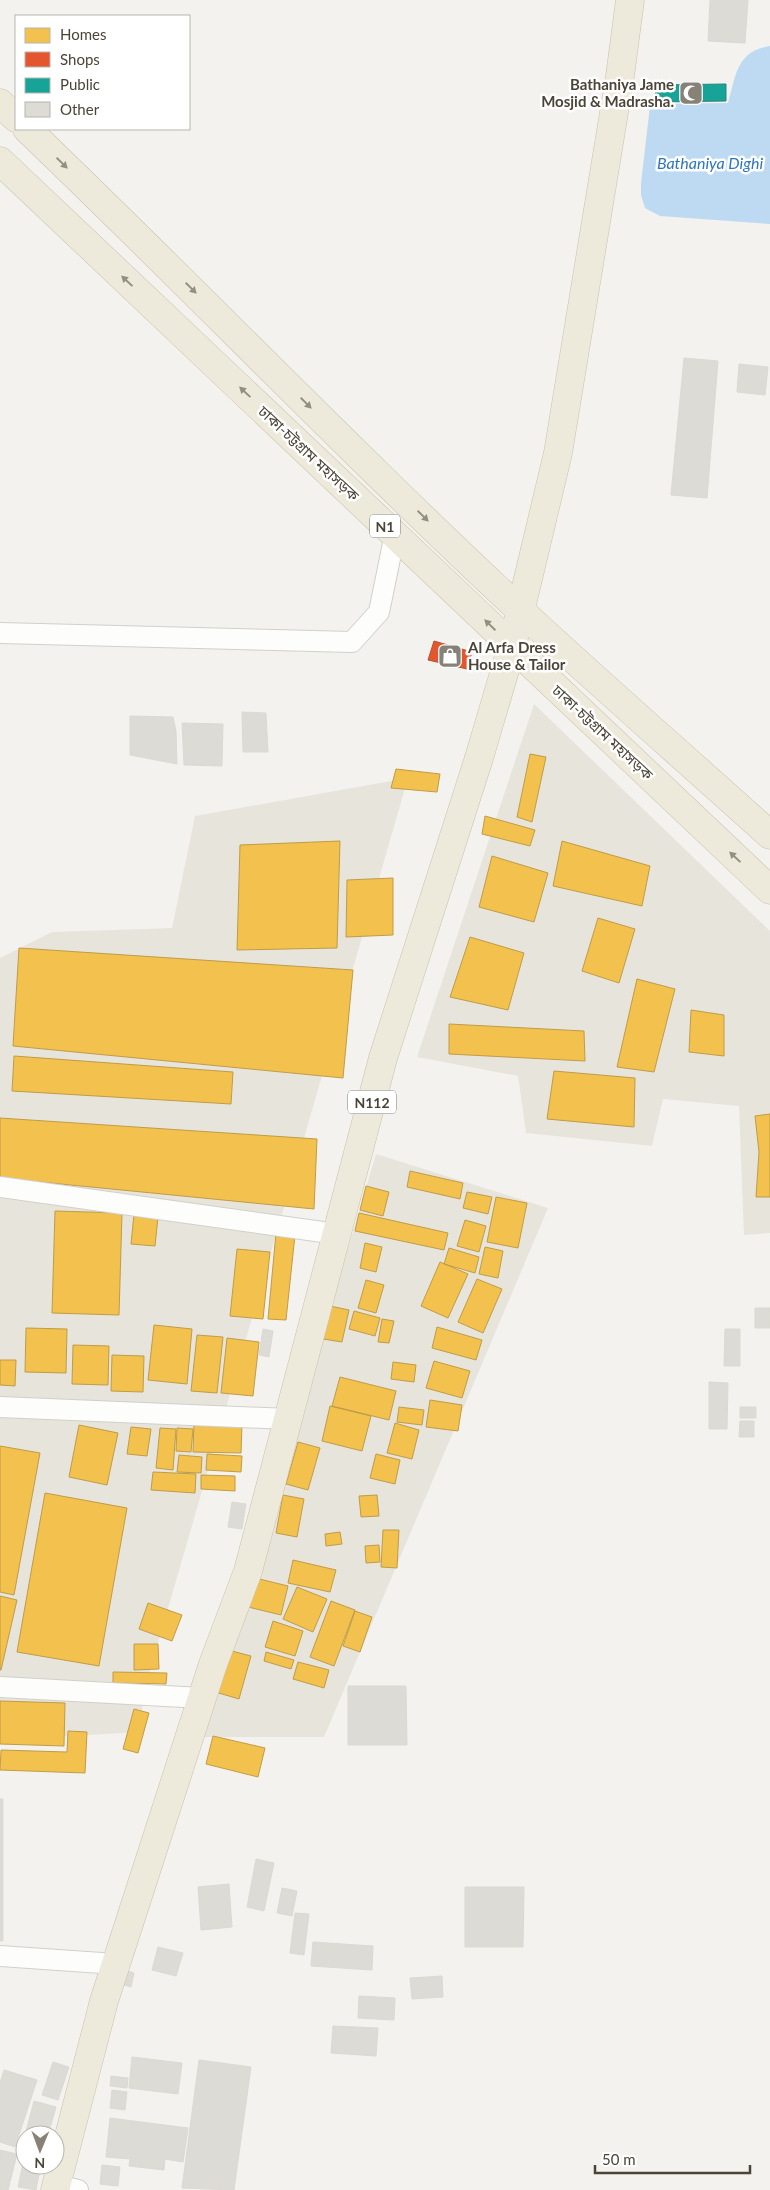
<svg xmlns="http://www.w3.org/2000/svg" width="770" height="2190" viewBox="0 0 770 2190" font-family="Lato,'Noto Sans Bengali',sans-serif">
<rect width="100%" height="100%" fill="#f3f2ee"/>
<path fill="#e7e4db" d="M534 704 770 931V1233L744 1235 739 1106 663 1099 652 1146 526 1133 518 1076 417 1057Z
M408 778 143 1695 141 1732 0 1740V958L52 932 172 928 195 816Z
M376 1154 548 1208 324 1737H203Z"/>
<path fill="#bddaf2" d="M770 46V224L660 216 645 208 641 195V183L650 106 654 104 728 103C736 76 736 51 770 46Z"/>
<path fill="#f2c14e" stroke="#c09c47" d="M530 754 546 757 532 822 517 817Z
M396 769 440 774 437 792 391 788Z
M485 816 535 830 530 846 482 834Z
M340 841 337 948 237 950 240 845Z
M562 841 650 866 642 906 553 886Z
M492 856 548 873 534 922 479 907Z
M393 878V935L346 937 347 880Z
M598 918 635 929 619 983 582 971Z
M470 937 524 953 508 1010 450 997Z
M19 948 353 970 343 1078 13 1046Z
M637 979 675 989 654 1072 617 1067Z
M691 1010 724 1015V1056L689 1052Z
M449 1024 584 1031 585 1061 449 1054Z
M14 1056 233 1072 231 1104 12 1091Z
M554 1071 635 1078 634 1127 547 1119Z
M770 1114V1197H756L759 1152 755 1116Z
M0 1118 317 1139 314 1209 0 1178Z
M410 1171 463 1183 460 1199 407 1187Z
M366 1186 389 1192 383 1216 360 1210Z
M467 1192 492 1197 488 1214 463 1208Z
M496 1197 527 1203 518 1248 487 1242Z
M55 1211 122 1213 119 1315 52 1313Z
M359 1213 448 1233 444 1250 355 1231Z
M134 1214 158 1217 155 1246 131 1244Z
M465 1220 486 1226 479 1252 457 1246Z
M276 1233 295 1235 286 1320 268 1319Z
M365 1243 382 1247 376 1272 360 1268Z
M485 1247 503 1251 498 1278 479 1274Z
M449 1248 479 1257 475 1273 444 1264Z
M237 1249 270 1252 263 1319 230 1316Z
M440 1262 468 1274 448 1318 421 1306Z
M477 1279 502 1289 483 1333 458 1322Z
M366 1280 384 1285 376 1313 358 1308Z
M330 1306 349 1310 342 1342 323 1339Z
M354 1311 380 1318 375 1336 349 1329Z
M382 1319 394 1321 389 1343 378 1342Z
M154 1325 192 1329 187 1384 148 1380Z
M437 1327 482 1340 476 1360 432 1348Z
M26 1328 67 1329 66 1373 25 1372Z
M197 1335 223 1337 217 1393 191 1391Z
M227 1338 259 1342 253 1396 221 1393Z
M73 1345 109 1346 108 1385 72 1384Z
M112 1355 144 1356 143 1392 111 1391Z
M0 1360H16L15 1386 0 1385Z
M434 1361 470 1371 462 1398 426 1388Z
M393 1362 416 1365 414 1382 391 1379Z
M340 1377 396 1391 389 1420 332 1406Z
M430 1400 462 1405 458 1431 426 1427Z
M330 1406 371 1416 362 1451 322 1441Z
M399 1407 424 1410 422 1425 397 1422Z
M194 1423 242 1424 241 1453 193 1452Z
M395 1423 419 1430 412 1459 387 1453Z
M79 1425 118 1433 107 1485 69 1477Z
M131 1427 151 1429 147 1456 127 1454Z
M160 1428 176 1429 173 1470 156 1468Z
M177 1428 193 1429 191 1452 176 1451Z
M298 1442 320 1448 308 1490 286 1484Z
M0 1446 40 1453 14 1595 0 1592Z
M207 1454 242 1456 241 1472 206 1470Z
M376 1454 400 1460 395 1484 370 1478Z
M179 1455 202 1457 201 1473 177 1472Z
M153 1472 196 1474 195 1493 151 1490Z
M201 1475 235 1476V1491L201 1489Z
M45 1493 127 1508 99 1666 17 1652Z
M283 1495 304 1499 297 1537 276 1533Z
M377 1495 379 1516 361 1517 359 1496Z
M383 1530H399L397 1568 381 1567Z
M340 1532 342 1544 326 1546 325 1534Z
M379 1545 380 1562 366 1563 365 1546Z
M293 1560 336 1570 330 1592 288 1583Z
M251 1577 288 1586 281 1615 244 1606Z
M297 1587 327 1599 313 1632 283 1619Z
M0 1596 17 1600 1 1670H0Z
M331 1601 355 1610 334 1666 310 1657Z
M148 1603 182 1615 172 1641 139 1629Z
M355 1611 372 1617 360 1652 343 1646Z
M273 1621 303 1631 295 1656 265 1647Z
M134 1644H158L159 1669 134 1670Z
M224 1649 251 1656 239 1699 212 1691Z
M266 1652 294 1660 291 1669 264 1661Z
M298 1662 329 1670 324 1688 293 1679Z
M113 1672 167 1673 166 1684 113 1683Z
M0 1701 65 1703 64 1746 0 1744Z
M134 1709 149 1713 138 1753 123 1749Z
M68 1731 87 1732 85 1773 0 1770 1 1750 67 1752Z
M213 1736 265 1748 258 1777 206 1764Z"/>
<path fill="#e4572e" stroke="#b65231" d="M434 641 472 652 467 669 428 660Z"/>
<path fill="#17a398" stroke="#27877b" d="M726 84V101L656 102 655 85Z"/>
<path fill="#dddbd6" stroke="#dcd9d3" d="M710 0H748L745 43 708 41Z
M684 358 718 361 707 498 671 495Z
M739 364 768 367 765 395 737 392Z
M242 712 266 713 268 752H243Z
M130 716 173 717 176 731 177 764 130 755Z
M182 723 223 724 222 766 184 765Z
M755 1308H770V1328H755Z
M263 1329 273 1331 269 1357 259 1355Z
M725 1329H740V1366H724Z
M709 1382 728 1383 727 1429H709Z
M740 1407H756V1418H740Z
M740 1421H754V1437H739Z
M232 1502 246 1504 242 1529 228 1527Z
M348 1686H406L407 1745H348Z
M0 1799H3V1941H0Z
M256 1859 274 1863 264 1911 247 1907Z
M229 1884 232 1927 201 1930 198 1887Z
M465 1887H524L523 1947H465Z
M282 1888 297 1891 292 1916 277 1913Z
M295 1913 309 1914 304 1955 290 1953Z
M313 1942 373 1946 372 1970 311 1966Z
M158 1947 183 1953 176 1976 152 1970Z
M125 1970 134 1973 131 1987 121 1984Z
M442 1976 443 1997 412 1999 410 1978Z
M359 1996 395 1998 394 2020 358 2018Z
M333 2026 378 2028 376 2056 331 2053Z
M132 2057 182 2063 178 2094 129 2088Z
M199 2060 251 2067 234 2190 182 2188Z
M53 2062 69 2067 58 2100 42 2095Z
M4 2070 37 2080 15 2147 0 2142V2083Z
M111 2076 128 2078 127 2088 110 2086Z
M112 2090 127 2092 125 2110 110 2108Z
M34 2101 56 2107 48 2135H25V2144L23 2143Z
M110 2118 188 2128 183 2162 165 2159 164 2170 129 2166 130 2159 106 2157Z
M0 2150 17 2154 10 2182 0 2180Z
M25 2154V2165H41L36 2190 18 2187Z
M102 2165 120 2167 118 2186 100 2184Z
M0 2180 10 2183 8 2190H0Z"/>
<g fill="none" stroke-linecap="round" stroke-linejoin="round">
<g stroke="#d1d0cb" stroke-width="22">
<path id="street" d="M0 633 352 642 379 612 395 534
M0 1187 337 1234
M0 1407 288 1419
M0 1687 202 1698
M0 1956 116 1964
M57 2185 78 2190"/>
</g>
<g stroke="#ccc1a8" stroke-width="29">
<path id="highway" d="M0 103 16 118
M27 129C193 288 352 454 521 611 603 687 687 760 770 835
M0 161 770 890
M55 2190 104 2001 213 1664 248 1571 383 1058 479 758 512 646 558 453 620 76 630 0"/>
</g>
<use href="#street" stroke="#fdfdfc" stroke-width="20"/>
<use href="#highway" stroke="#ede9db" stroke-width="28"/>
</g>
<defs><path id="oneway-solid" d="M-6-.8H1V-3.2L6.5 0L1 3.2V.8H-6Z" transform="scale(1.25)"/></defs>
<g fill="#948f81">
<use href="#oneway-solid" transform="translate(62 163) rotate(44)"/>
<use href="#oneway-solid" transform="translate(127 281) rotate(-137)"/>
<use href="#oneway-solid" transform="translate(191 288) rotate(45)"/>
<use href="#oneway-solid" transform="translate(245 392) rotate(-137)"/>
<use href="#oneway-solid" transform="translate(306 403) rotate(45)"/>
<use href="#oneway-solid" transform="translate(423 516) rotate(44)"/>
<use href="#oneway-solid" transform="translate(490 625) rotate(-136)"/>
<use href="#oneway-solid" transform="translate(735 857) rotate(-137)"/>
</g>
<defs>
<g id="mosque-square" transform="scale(1.25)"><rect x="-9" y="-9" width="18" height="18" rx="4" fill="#868278" stroke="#fff"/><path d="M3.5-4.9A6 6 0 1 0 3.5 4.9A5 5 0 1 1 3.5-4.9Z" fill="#fff"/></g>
<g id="shop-square" transform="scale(1.25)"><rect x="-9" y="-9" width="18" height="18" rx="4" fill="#868278" stroke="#fff"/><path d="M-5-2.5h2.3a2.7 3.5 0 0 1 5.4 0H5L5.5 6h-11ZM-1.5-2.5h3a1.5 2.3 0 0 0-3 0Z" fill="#fff"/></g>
</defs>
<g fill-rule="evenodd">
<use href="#mosque-square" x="691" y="93"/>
<use href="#shop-square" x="450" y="656"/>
</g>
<g text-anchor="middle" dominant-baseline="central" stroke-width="5" stroke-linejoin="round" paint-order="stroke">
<g fill="#fff" stroke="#817d74" stroke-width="1">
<rect x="370" y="514.5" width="30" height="23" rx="4"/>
<rect x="348" y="1090.5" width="48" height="23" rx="4"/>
</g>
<g font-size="14" font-weight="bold" fill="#4b4538">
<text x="385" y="526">N1</text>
<text x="372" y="1102">N112</text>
</g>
<g font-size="15" font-weight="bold" fill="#4b4538" stroke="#fff" text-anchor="end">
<text x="674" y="84">Bathaniya Jame<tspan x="674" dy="17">Mosjid &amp; Madrasha.</tspan></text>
<text x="468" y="647" text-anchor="start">Al Arfa Dress<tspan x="468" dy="17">House &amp; Tailor</tspan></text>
</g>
<g font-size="15" fill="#4b4538" stroke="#fff">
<text transform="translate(309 453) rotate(43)">ঢাকা-চট্টগ্রাম মহাসড়ক</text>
<text transform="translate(603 732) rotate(43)">ঢাকা-চট্টগ্রাম মহাসড়ক</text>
</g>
<g font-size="16" font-style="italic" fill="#2c77bc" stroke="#fff">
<text x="710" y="162">Bathaniya Dighi</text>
</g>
</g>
<rect x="15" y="15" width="175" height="115" fill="#ffffff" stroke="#b7b5af"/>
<rect x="25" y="28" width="25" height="15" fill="#f2c14e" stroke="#b7b5af"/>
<text x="60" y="40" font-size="15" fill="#4b4538">Homes</text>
<rect x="25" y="52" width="25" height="15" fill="#e4572e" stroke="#b7b5af"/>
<text x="60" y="65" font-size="15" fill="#4b4538">Shops</text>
<rect x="25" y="78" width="25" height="15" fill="#17a398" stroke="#b7b5af"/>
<text x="60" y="90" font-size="15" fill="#4b4538">Public</text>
<rect x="25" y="102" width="25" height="15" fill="#dddbd6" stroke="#b7b5af"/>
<text x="60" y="115" font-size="15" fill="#4b4538">Other</text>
<g transform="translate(40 2150) rotate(181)"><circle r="24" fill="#ffffff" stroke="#b7b5af"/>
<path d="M0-4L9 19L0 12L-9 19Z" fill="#868278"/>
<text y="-8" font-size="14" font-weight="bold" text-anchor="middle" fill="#4b4538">N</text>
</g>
<path d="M595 2165v8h155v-8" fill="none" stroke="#4b4538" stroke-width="2.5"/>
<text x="602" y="2165" font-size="15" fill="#4b4538" stroke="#ffffff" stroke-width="4" paint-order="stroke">50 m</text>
</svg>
